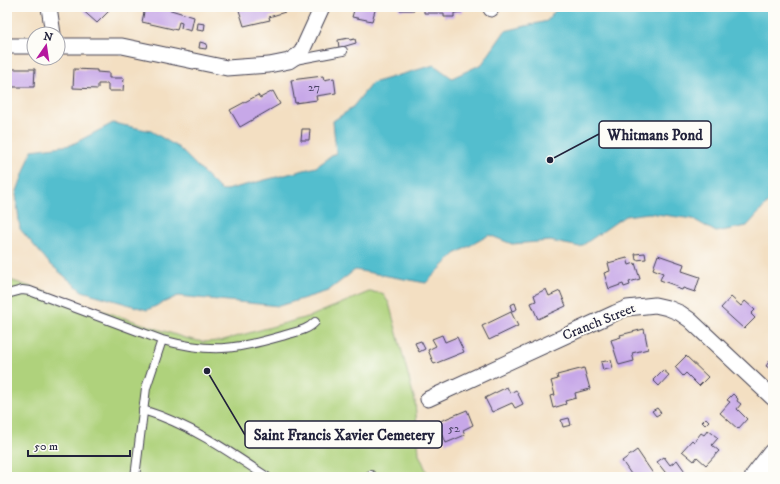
<svg xmlns="http://www.w3.org/2000/svg" width="780" height="484" viewBox="0 0 780 484" font-family="'IM FELL DW Pica',serif">
<rect width="100%" height="100%" fill="#fdfcf7"/>
<filter id="ink" filterUnits="userSpaceOnUse"><feTurbulence type="fractalNoise" baseFrequency=".025" numOctaves="2"/><feDisplacementMap in="SourceGraphic" scale="8" xChannelSelector="R" yChannelSelector="G"/><feConvolveMatrix kernelMatrix="1 2 1 2 8 2 1 2 1" color-interpolation-filters="sRGB"/></filter>
<filter id="wash" filterUnits="userSpaceOnUse"><feTurbulence type="fractalNoise" baseFrequency=".012" numOctaves="4" result="noise"/><feDisplacementMap in="SourceGraphic" scale="16" xChannelSelector="R" yChannelSelector="G"/><feGaussianBlur stdDeviation="0.9" result="paint"/><feColorMatrix in="noise" values="0 0 0 0 0 0 0 0 0 0 0 0 0 0 0 0 0 1.4 0 .05"/><feComposite in="paint" operator="in"/></filter>
<g filter="url(#wash)">
<rect width="100%" height="100%" fill="#f3dfc2"/>
<path fill="#afd27b" stroke="#687a5b" d="M7 279 185 338 203 342 220 341 311 316 369 292 382 293 389 303 415 401 419 454 429 477H7Z"/>
<path fill="#53bece" stroke="#3a7084" d="M558 7H773V197L747 226 716 232 693 219 649 213 625 216 580 247 550 241 512 244 489 235 455 254 426 283 355 270 328 291 279 306 178 296 147 310 82 291 50 264 20 229 16 194 32 150 71 145 113 123 151 131 179 148 222 191 316 167 336 153 333 121 351 109 372 83 434 65 452 78 482 64 505 31 547 21Z"/>
<g id="blocks">
<path fill="#c7a8e8" d="M7 7H10L11 15 7 16Z
M79 7H105L109 11 97 23Z
M145 7H161L194 17 191 31 181 28 182 23 179 22 177 30 142 22Z
M238 7H284L285 12 269 17 270 20 244 26Z
M355 7H376L372 21 352 17Z
M399 7H414V10H399Z
M424 7H462V12L454 13V17H444V13H424Z
M198 23 205 24 204 31 197 30Z
M349 38 350 40 355 39 356 43 339 48 338 40Z
M200 42 207 44 206 49 199 48Z
M11 69H35L34 87H8L9 71H11Z
M74 69 97 70V72L109 73V78H124L123 91H108V84H98V89L73 88Z
M323 76 324 80 334 78 336 93 316 96 317 100 295 103 291 80Z
M273 91 280 104 240 127 230 110 258 95 260 98Z
M302 129H310L309 140H301Z
M645 253 646 259 636 260 635 254Z
M658 255 684 264 682 271 700 277 695 292 683 288 682 290 676 288 677 286 660 280 663 273 653 269Z
M627 258 629 265 635 263 640 279 629 282 630 285 624 287 623 284 609 289 604 273 610 271 608 263Z
M546 289 549 296 560 291 566 306 538 319 531 303 536 301 534 295Z
M731 297 741 306 745 301 755 310 751 314 755 318 744 329 721 308Z
M515 303 517 309 512 311 510 305Z
M511 312 518 326 489 340 482 326Z
M644 329 648 349 632 353 634 361 619 365 611 340 621 337 620 335Z
M442 335 445 342 457 337 464 352 434 364 428 350 436 346 432 339Z
M421 341 425 349 419 352 415 343Z
M686 356 708 377 699 386 686 373 683 376 675 367Z
M773 356V371L766 366Z
M611 360 613 368 603 370 601 362Z
M584 368 590 389 575 393 576 398 565 401 566 404 553 408 550 396 555 395 551 381 558 379 557 375Z
M663 370 669 375 659 386 653 380Z
M507 387 510 393 516 390 523 404 515 408 512 403 492 412 485 398Z
M733 394 738 399 737 401 741 404 737 409 747 419 738 429 720 413 730 402 727 400Z
M657 408 661 413 656 416 652 411Z
M467 410 473 425 463 430 465 435 446 443 438 422Z
M569 418 571 425 563 427 561 420Z
M706 418 709 421 705 425 702 422Z
M708 430 718 438 712 445 719 451 706 465 697 457 694 461 682 451 692 440 694 442 701 433 704 435Z
M637 450 654 475 651 477H633L622 461Z
M664 457 670 465 677 460 689 477H669L657 462Z"/>
</g>
</g>
<g filter="url(#ink)">
<use href="#blocks" fill-opacity="0" stroke="#413e4f" stroke-width="1"/>
<g fill="none" stroke-linecap="round" stroke-linejoin="round">
<g stroke="#413e4f" stroke-width="10">
<path id="service" d="M295 60 343 51
M7 294 22 290 30 291 162 340 146 388 135 477
M162 340C211 353 233 350 282 336 293 332 307 331 315 322
M143 410C189 424 227 450 267 477
M370 477 371 475"/>
</g>
<g stroke="#413e4f" stroke-width="17">
<path id="minor" d="M49 7 53 34
M491 9V7
M7 46H34
M58 46H122L227 68 269 65 289 61 301 53 322 7
M428 399 615 313 627 308 655 305 668 308 680 313 690 320 773 398"/>
</g>
<g stroke="#413e4f" stroke-width="24">
<path id="secondary" d="M756 477 773 455"/>
</g>
<use href="#service" stroke="#fff" stroke-width="8"/>
<use href="#minor" stroke="#fff" stroke-width="15"/>
<use href="#secondary" stroke="#fff" stroke-width="22"/>
</g>
</g>
<g text-anchor="middle" dominant-baseline="central" stroke-width="4" stroke-linejoin="round" paint-order="stroke">
<g font-size="12" fill="#4b4466">
<text x="314" y="87">27</text>
<text x="454" y="428">52</text>
</g>
<g font-size="14" fill="#22223b" stroke="#fdfcf7">
<text transform="translate(599 322) rotate(-22)">Cranch Street</text>
</g>
</g>
<path fill="none" stroke="#22223b" stroke-width="1.5" d="M550 160L599 134M207 371L245 435"/>
<g fill="#22223b" stroke="#fdfcf7" stroke-width="1.5">
<circle cx="550" cy="160" r="4"/>
<circle cx="207" cy="371" r="4"/>
</g>
<g fill="#fdfcf7" stroke="#22223b" stroke-width="1.5">
<rect x="599" y="121" width="112" height="27" rx="4"/>
<rect x="245" y="421" width="197" height="27" rx="4"/>
</g>
<g font-size="15" text-anchor="middle" font-weight="bold" fill="#22223b">
<text x="655" y="140">Whitmans Pond</text>
<text x="344" y="440">Saint Francis Xavier Cemetery</text>
</g>
<rect width="780" height="484" fill="none" stroke="#fdfcf7" stroke-width="24"/>
<g transform="translate(46 46) rotate(13)"><circle r="19" fill="#fdfcf7" stroke="#a5a5ac"/>
<path d="M0-3L7 15L0 10L-7 15Z" fill="#b5179e"/>
<text y="-6" font-size="11" font-weight="bold" text-anchor="middle" fill="#22223b">N</text>
</g>
<path d="M28 450v6h102v-6" fill="none" stroke="#22223b" stroke-width="2"/>
<text x="34" y="450" font-size="12" fill="#22223b" stroke="#fdfcf7" stroke-width="3" paint-order="stroke">50 m</text>
</svg>
